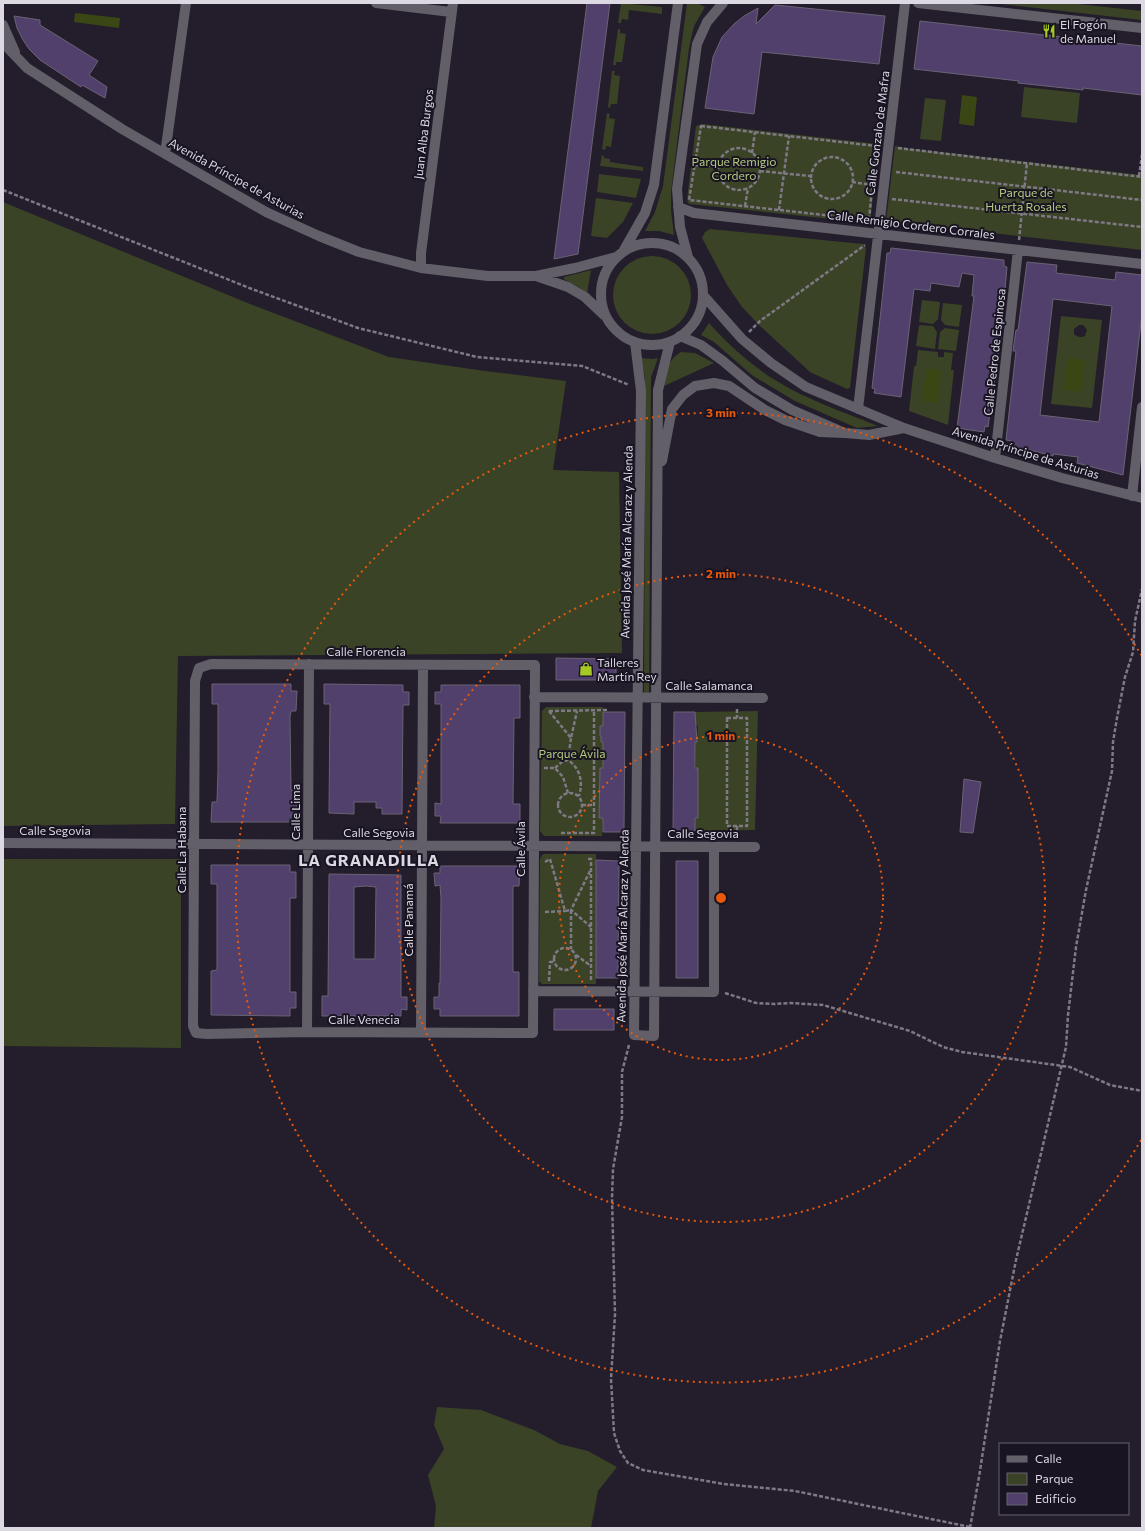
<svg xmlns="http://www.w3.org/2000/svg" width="1145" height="1531" viewBox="0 0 1145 1531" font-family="Commissioner,sans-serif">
<rect width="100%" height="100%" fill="#231d2c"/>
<path fill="#3a4325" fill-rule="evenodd" d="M621 3 662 7V14L629 10 628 20 622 19 621 23H618Z
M687 3H697L705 7 694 26 689 48 671 192V211L674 235 659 231H645L655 212 663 186Z
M992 3H1070L1142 11V20Z
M618 29H620V33L626 34 622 62H616V65H613Z
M612 71H615L614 75 620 76 617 104H611L610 108 608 107Z
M1024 87 1080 93 1077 123 1021 117Z
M925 98 946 100 941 141 920 139Z
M607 113 610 114 609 118 615 119 611 147 606 146 605 150 602 149Z
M703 124 878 144 870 223 689 204 687 200 688 191 696 126Z
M895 146 906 148 1142 175V250L886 221Z
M602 155 604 156V158L610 159V162L643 167V171L600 166Z
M599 174 641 179 636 198 597 192Z
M596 198 633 203 623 222 607 238 591 236Z
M3 202 250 304 389 357 485 371 566 381 553 470 619 472 622 653 178 656 175 824 3 826Z
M710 229 863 244 866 248 850 388 847 389 810 372 760 326 742 307 727 285 702 238 705 232Z
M613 295a39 39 0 1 1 78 0a39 39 0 1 1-78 0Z
M591 270 587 294 580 288 564 279V277Z
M922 300 940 302 938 319 933 324 919 322Z
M943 303 962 305 959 327 945 325 941 320Z
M1061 316 1102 320 1092 408 1051 404ZM1079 325H1083L1087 330 1085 336C1081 338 1077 337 1074 334V329Z
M709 323C725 341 743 358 763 372 796 396 841 411 878 426L857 428 795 401 753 376 714 342 701 335Z
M919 325 933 326 937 332 935 349 916 346Z
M945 328 959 330 956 351 938 349 940 332Z
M918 350 938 352V357H944V352L953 353 951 370H954L948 425 909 411 914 366H916Z
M681 352 695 353 714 363 664 386C666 372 668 359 681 352Z
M641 358 653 359 658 358 651 377 649 693H645L644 692 645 377Z
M546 707H603V726H600V736H601V742H603V768L600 769 599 818H603L602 836H544L540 831 542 711Z
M758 711 755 830 695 831V818H698L695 742H697L698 726 695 725V712Z
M544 854H596V984H542L539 981 540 859 542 855Z
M3 859H181V1048L3 1046Z
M437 1407 481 1410 534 1430 560 1444 588 1451 617 1467 598 1491 591 1528H434L436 1506 428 1475 444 1449 434 1425Z"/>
<path fill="#3a4714" d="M75 13 120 18 119 28 74 22Z
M962 95 977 97 974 126 959 124Z
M1068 358 1085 360 1082 392 1064 390Z
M935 367 938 371 941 372 938 403 922 401 926 370H930L931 368Z"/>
<path fill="#52406c" stroke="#696375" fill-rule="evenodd" d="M587 3H610L578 254 554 259Z
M775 5 885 16 879 64 762 52 754 114 705 108 713 57 722 37 734 24 744 16 758 8 756 24Z
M14 16 40 20V25L98 61 89 75 107 87 105 98 82 85 81 87 40 60 29 49 23 40 17 28Z
M920 21 1142 46V95L1083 88V90L1018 83 1019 81 914 69Z
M891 248 1004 260V266L1007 267 1000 349H999L988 427 985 426 984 432 957 428 974 296H972L974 275 962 273 959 287 931 283 930 291 914 289 901 397 874 393 875 389 872 388 881 310 887 253H890Z
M1027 262 1057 265 1056 273 1115 280 1116 272 1142 275V314L1123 475 1077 463 1078 457 1053 454V456L1010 445 1011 441 1006 440 1016 351H1013L1016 330H1018ZM1053 299 1112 306 1099 422 1040 415Z
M556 658 616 659V680H556Z
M212 684H291V691H297L296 711H291L290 717 291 790H296L297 815H291V822H211L212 802H217L218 771V704H212Z
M324 684 403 685V692H409V705H403L402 814H382V808H376V802H354V814L329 813 330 704H324Z
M441 685H520V718H514L513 804H520V823H440L441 816H435V803L441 804V704H435V692H441Z
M603 712H625L624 832H603V818H599L600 768H603V742H601V736H600V726H603Z
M674 712H695L697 742H695V768H698V818H695V831H673Z
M964 779 981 782 973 833 960 832Z
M596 860 619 861 618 978H596Z
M676 861H698V978H676Z
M211 865H290V872H296V898H290V992H296V1008H290V1016L211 1015V971L217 970V884H211Z
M440 866H520L519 886H513V972H519V1016H440V1009H434V997H439V983H440L441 898 440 885 435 886 434 873H440Z
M329 874 401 875V997H407V1010L401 1009V1016H322V996H328ZM366 886 376 887 375 959H354V887Z
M554 1009H614V1030H554Z"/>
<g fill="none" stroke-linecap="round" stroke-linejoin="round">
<path stroke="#7e7985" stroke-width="2.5" stroke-dasharray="4 2" stroke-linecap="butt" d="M701 126 876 146 869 220 689 200Z
M718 169a21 21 0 1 1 42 0a21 21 0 1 1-42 0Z
M898 148 1142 177
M752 153 755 132
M811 178a21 21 0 1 1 42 0a21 21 0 1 1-42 0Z
M695 165 717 166
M760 171 810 176
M896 172 1142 200
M1139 176 1142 155
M852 182 872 185
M3 190 252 289 358 328 477 357 582 366 629 385
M892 199 1142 227
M745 206 748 188
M779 210 789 136
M1019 240 1027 163
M749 332 760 321 865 245
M737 709V718
M549 711 608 710
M549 711 571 738 577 711
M727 718H747V826H727Z
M568 760 571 738
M544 768H555L563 777 568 793
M555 768 563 761 568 760C581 769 583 783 579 796
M558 805a12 12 0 1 1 24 0a12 12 0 1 1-24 0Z
M582 805H594
M737 826V835
M561 833H594V711
M588 859H591V980H590
M545 862 550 859 565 911 571 910V949
M590 871 571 910 591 927
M545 912 565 911
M554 959a11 11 0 1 1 22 0a11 11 0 1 1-22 0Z
M576 955 591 966
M549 981 550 962H555
M725 993 756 1003 774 1004 790 1003 823 1005 910 1031 943 1047 962 1052 1070 1067 1110 1085 1142 1091
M629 1045 622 1072V1117L613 1169 612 1198 615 1314 611 1379 614 1433 620 1451 628 1463 643 1470 724 1484 795 1491 970 1527
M970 1528 979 1477 1000 1341 1016 1260 1066 1047 1068 1015 1076 947 1086 890 1112 771 1113 742 1117 718 1125 677 1133 652 1135 621 1142 589"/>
<path stroke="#625f68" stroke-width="10" d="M376 3 451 12
M918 3 1142 28
M3 25 15 52
M3 43 27 68 122 129 266 212 319 236 359 252 421 268 488 276H536L575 268 616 257
M165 154 186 3
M678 207 694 213 1142 264
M601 294a51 51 0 1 1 102 0a51 51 0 1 1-102 0Z
M624 250 645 213 654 185 678 3
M688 257 680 227 677 189 697 44 707 22 723 3
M421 268V253L453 3
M536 276 568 287 585 297 604 315
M703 295 742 339 771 363 806 387 904 428 995 458 1062 478 1142 498
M680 336 701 345 723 361 755 388 792 410 845 433 869 435 904 428
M635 342 641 391 634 1035 654 1036 658 390 670 342
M858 409 905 3
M995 458 1018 250
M662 461 672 409 683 395 695 386 714 383 729 386 765 410 785 420 820 432 845 433
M1132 496 1142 407
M211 664 535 665 533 1033 307 1032 207 1034 196 1033 193 1026 195 681 199 668Z
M534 697 763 698
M3 843 755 847
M533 991 714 992V847
M307 1032 309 664
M421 1032 423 665"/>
</g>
<g fill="none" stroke="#e8590c" stroke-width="2" stroke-dasharray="2 4">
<circle cx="721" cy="898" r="162"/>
<circle cx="721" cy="898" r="324"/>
<path d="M1141 1140A485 485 0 1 1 1141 655"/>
</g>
<defs>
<g id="restaurant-bare" transform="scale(1.08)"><path d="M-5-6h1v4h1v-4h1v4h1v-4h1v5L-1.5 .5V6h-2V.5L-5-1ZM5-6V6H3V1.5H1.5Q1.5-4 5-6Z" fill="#a5c824" stroke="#191422" stroke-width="2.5" paint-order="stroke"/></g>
<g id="shop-bare" transform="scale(1.08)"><path d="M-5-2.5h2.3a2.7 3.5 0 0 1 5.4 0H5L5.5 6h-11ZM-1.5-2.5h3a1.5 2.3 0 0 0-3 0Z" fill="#a5c824" stroke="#191422" stroke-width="2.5" paint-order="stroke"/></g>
</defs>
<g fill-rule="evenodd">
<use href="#restaurant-bare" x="1049" y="31"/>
<use href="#shop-bare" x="586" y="669"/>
</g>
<g text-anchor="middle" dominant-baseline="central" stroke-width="4" stroke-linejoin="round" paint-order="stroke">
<g font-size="12" fill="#ddd9e3" stroke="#191422" text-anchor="start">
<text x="1060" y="24">El Fogón<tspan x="1060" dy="14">de Manuel</tspan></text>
<text x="597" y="662">Talleres<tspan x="597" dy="14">Martín Rey</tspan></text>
</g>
<g font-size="12" fill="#ddd9e3" stroke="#191422">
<text transform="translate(877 133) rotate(-83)">Calle Gonzalo de Mafra</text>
<text transform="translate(423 134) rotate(-83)">Juan Alba Burgos</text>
<text transform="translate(237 178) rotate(29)">Avenida Príncipe de Asturias</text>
<text transform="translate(911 224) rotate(7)">Calle Remigio Cordero Corrales</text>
<text transform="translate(994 352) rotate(-84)">Calle Pedro de Espinosa</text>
<text transform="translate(1026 452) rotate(17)">Avenida Príncipe de Asturias</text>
<text transform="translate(626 542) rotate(-89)">Avenida José María Alcaraz y Alenda</text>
<text x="366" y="651">Calle Florencia</text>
<text x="709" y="685">Calle Salamanca</text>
<text transform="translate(295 812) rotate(-90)">Calle Lima</text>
<text x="55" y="830">Calle Segovia</text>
<text x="379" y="832">Calle Segovia</text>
<text x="703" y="833">Calle Segovia</text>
<text transform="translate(520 849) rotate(-90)">Calle Ávila</text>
<text transform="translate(181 850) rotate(-90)">Calle La Habana</text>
<text transform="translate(408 920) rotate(-90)">Calle Panamá</text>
<text transform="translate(622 926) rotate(-89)">Avenida José María Alcaraz y Alenda</text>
<text x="364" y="1019">Calle Venecia</text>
</g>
<g font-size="12" fill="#b4cb7e" stroke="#191422">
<text x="734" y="161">Parque Remigio<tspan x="734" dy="14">Cordero</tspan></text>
<text x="1026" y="192">Parque de<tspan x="1026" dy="14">Huerta Rosales</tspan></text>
<text x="572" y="753">Parque Ávila</text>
</g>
<g font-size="16" font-weight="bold" letter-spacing="1" fill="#ddd9e3" stroke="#191422">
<text x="369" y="859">LA GRANADILLA</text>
</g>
</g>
<circle cx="721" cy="898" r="6" fill="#e8590c" stroke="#191422" stroke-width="2"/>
<g font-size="12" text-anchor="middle" font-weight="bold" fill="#e8590c" stroke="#191422" stroke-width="4" stroke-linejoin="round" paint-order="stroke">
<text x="721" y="417">3 min</text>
<text x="721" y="578">2 min</text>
<text x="721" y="740">1 min</text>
</g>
<rect width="1145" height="1531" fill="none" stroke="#ddd9e3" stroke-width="8"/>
<rect x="999" y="1443" width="130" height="72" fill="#191422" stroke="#67636f"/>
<rect x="1007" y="1456" width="20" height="6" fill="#625f68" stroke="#67636f"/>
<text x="1035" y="1463" font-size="12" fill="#ddd9e3">Calle</text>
<rect x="1007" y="1473" width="20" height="12" fill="#3a4325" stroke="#67636f"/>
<text x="1035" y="1483" font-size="12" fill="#ddd9e3">Parque</text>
<rect x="1007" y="1493" width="20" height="12" fill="#52406c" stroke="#67636f"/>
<text x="1035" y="1503" font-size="12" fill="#ddd9e3">Edificio</text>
</svg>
